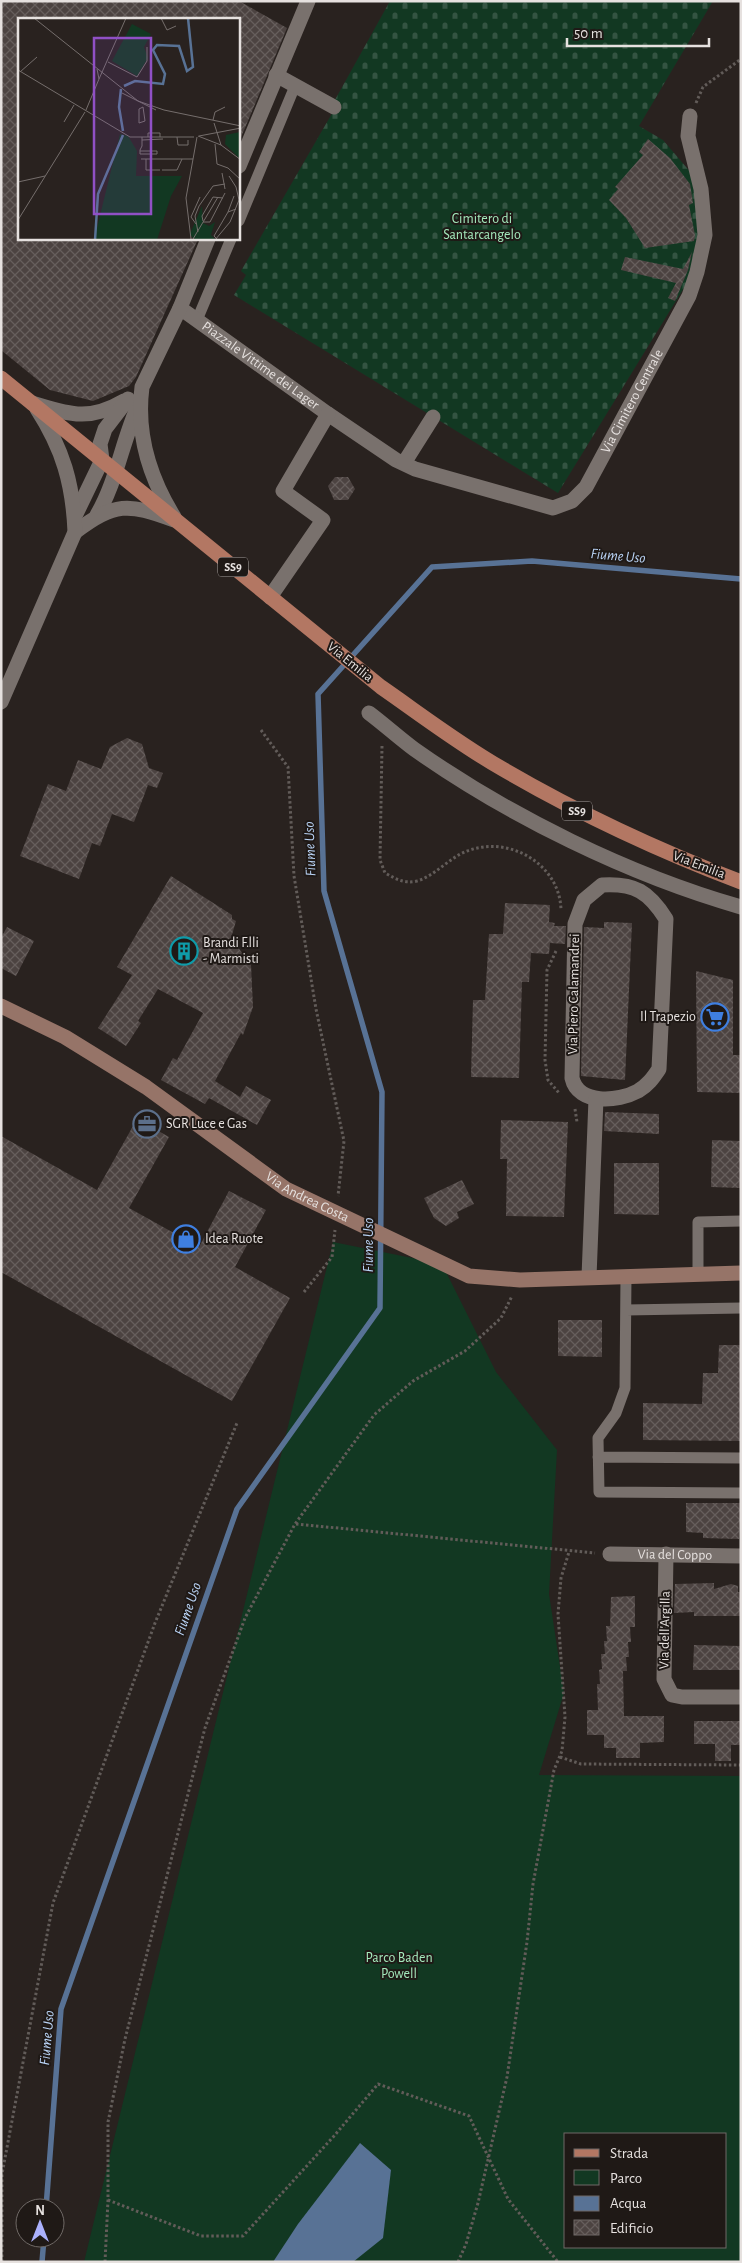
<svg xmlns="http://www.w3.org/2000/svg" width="742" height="2263" viewBox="0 0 742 2263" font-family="'Alegreya Sans',sans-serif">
<defs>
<pattern id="cemetery-stones" width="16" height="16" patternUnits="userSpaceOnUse" patternTransform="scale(1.25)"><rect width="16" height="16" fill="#123822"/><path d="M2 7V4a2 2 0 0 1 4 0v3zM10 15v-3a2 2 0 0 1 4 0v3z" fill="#345442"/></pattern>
<pattern id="building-cross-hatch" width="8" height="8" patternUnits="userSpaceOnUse" patternTransform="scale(1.25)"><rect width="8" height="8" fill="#4c4341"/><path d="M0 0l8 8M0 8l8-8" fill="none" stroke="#665e5c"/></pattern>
</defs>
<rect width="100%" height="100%" fill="#29221f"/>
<path fill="url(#cemetery-stones)" d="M390 1H713L639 126 663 140 698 181V265L558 493 234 295 246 275 241 271 334 110 331 107Z"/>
<path fill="#123822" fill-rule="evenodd" d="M333 1242 442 1264 496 1372 557 1450 549 1594 564 1693 539 1775 741 1776V2262H84ZM566 2134H726V2247H566Z"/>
<path fill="#587295" d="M360 2143 391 2170 383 2238 353 2262H273L298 2224Z"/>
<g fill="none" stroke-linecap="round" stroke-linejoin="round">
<path stroke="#587295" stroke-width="5.5" d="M46 2208 61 2009 237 1509 380 1308 382 1092 324 891 318 694 432 567 532 561 741 579
M42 2262 44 2238"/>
</g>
<path fill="url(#building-cross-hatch)" d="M1 1H239L287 28 239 142V19H19V239H198L136 377 129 386 93 401 50 390 1 350Z
M648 139 670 158 690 184 693 203 689 205 695 235 694 241 645 248 626 218 609 200 618 189 615 187 643 155 639 152Z
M692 252 688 270 675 301 668 298 676 283 621 270 625 257 683 269Z
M335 477H348L355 489 348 500H334L328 486Z
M127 738 142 744 149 768 163 773 157 788 148 785 134 822 112 814 100 846 92 843 79 879 20 856 48 784 66 791 78 760 101 769 110 747Z
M171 876 232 915V919L236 921 231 938 251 965 253 1007 243 1035 241 1033 215 1081 240 1097 246 1086 271 1100 257 1125 209 1098 205 1104 161 1080 173 1058 177 1060 203 1013 158 989 138 1021 141 1023 126 1046 98 1028 132 975 117 967Z
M505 903 550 905 549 922 555 923 554 926H566L565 944 550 943 549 954 531 953 529 982H522L519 1078 471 1077 473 1000H485L489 934H503Z
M604 922 632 923 625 1080 581 1076 584 927 604 928Z
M7 927 34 941 16 976 1 968V938Z
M696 971 733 980V1055H741V1093L697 1092Z
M605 1112 659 1114V1134L604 1131Z
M137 1119 169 1137 129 1208 199 1247 229 1191 266 1210 235 1267 290 1298 232 1401 1 1272V1136L97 1190Z
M501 1120 568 1122 564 1217 506 1216 507 1159H500Z
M712 1140 741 1141V1188L711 1187Z
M614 1163H659V1215L614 1214Z
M462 1180 474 1204 457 1212 459 1218 446 1226 434 1218 424 1198Z
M558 1320H602V1357L558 1356Z
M719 1345H741V1441L643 1440V1403L702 1404 703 1373H718Z
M686 1503H741L739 1539 703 1538V1533L686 1532Z
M714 1583V1589L731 1584 738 1586V1592H741V1616H694V1612L674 1613 675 1584Z
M635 1596V1627H630L631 1642H628L629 1657H626L627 1671H623L624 1716H664V1742L640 1743V1758H616V1748H604V1735H587V1710H598L597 1684H600L599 1670 602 1669 601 1654H605L604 1641H607L606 1626H610L611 1597Z
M694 1645 741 1646V1670H693Z
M694 1721H741V1745H731V1761H715V1744H694Z"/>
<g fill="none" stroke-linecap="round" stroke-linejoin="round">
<path stroke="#625c59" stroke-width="3" stroke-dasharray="2.5 2.5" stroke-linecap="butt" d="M696 103 703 87 741 59
M261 730 288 767 294 876 316 1009 344 1141 338 1196
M382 746 380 860 385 873C396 879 404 884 417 881 437 875 450 856 470 850 511 836 560 865 561 910
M556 951 547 970 545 1060 548 1080 559 1093
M575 1109 577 1122
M304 1292 332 1257 335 1230
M296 1524 595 1553
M560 1757 581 1764 741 1765
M108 2200 201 2236H243L334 2136 378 2084 469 2116 508 2199 558 2262
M2 2262V2174L53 1903 155 1623 237 1423
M105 2262 108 2200V2122L125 2039 205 1728 245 1618 295 1524 374 1415 413 1381 465 1351 501 1318 512 1296
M458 2262 466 2244 478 2203 507 2077 527 1942 533 1884 554 1770 562 1751 565 1717 558 1614 561 1578 569 1552"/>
<path stroke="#79716d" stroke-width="11" d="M239 221 295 86
M197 320 231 239
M698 1273V1222L741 1221
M626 1276 625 1388 616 1413 598 1438 599 1492 741 1493
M626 1310 741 1308
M598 1457 741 1458"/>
<g stroke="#79716d" stroke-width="15">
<path d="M276 75 334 107"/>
<path d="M239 166 308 1"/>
<path id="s1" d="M180 308 328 414 396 460 415 469 553 508 572 501 586 487 689 296 697 272 705 235 701 189 688 136 690 116"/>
<path d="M32 403C69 414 88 422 124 401"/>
<path d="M404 463 433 417"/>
<path d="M97 515C117 481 122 441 139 404"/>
<path d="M75 516 102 460 100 444 105 429 128 399"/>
<path d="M174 517C150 478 136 433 142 387L180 308 208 239"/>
<path d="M75 532C115 502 128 503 174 520"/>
<path d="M270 597 323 520 283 491 328 414"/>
<path d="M1 702 75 532C73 484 63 449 37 409"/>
<path d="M369 713C385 725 399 738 414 749 509 816 629 875 741 907"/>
<path d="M602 885C635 883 649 892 666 919L659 1069C653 1078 648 1085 638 1091 618 1102 578 1105 572 1078L575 924 584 900Z"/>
<path d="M589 1277 596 1099"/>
<path id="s2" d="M610 1554 741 1556"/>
<path d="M666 1554 664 1679 672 1695 682 1697H741"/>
</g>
<path stroke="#967468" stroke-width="15" id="s3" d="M1 1006 65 1037 146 1087 286 1189 469 1276 520 1280 741 1273"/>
<path stroke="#b37763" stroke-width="15" d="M1 378 381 687C420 714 459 744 501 768 578 813 657 850 741 882"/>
</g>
<defs>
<g id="building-ring" transform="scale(1.4375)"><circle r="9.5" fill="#1f1916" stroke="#0f9aa8" stroke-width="1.5"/><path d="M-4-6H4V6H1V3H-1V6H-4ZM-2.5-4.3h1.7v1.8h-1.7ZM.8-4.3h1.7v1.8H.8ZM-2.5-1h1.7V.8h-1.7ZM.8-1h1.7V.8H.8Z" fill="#0f9aa8"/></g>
<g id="supermarket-ring" transform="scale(1.4375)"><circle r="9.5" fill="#1f1916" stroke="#3f7fe0" stroke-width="1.5"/><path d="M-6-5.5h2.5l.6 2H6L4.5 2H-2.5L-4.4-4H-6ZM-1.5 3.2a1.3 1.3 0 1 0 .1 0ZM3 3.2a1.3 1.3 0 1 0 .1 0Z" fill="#3f7fe0"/></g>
<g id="office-ring" transform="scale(1.4375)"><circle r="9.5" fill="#1f1916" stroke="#5c6f8a" stroke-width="1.5"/><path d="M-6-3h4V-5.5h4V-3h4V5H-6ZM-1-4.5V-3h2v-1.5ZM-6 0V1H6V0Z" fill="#5c6f8a"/></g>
<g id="shop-ring" transform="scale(1.4375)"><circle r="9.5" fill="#1f1916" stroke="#3f7fe0" stroke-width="1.5"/><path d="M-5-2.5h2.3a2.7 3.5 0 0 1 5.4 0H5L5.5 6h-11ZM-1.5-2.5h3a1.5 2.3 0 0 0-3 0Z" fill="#3f7fe0"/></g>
</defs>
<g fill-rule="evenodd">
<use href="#building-ring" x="184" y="951"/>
<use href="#supermarket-ring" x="715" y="1017"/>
<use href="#office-ring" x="147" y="1124"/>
<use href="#shop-ring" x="186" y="1239"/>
</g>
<g text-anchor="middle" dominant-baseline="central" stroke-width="4" stroke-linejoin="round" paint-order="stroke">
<g fill="#1f1916" stroke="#aaa5a3" stroke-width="1">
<rect x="218" y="557.5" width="30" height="19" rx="4"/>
<rect x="562" y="801.5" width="30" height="19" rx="4"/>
</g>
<g font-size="12" font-weight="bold" fill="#e6e1df">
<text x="233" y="567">SS9</text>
<text x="577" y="811">SS9</text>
</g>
<g font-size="14" fill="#a4e9bc" stroke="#1f1916">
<text x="482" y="219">Cimitero di<tspan x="482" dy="16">Santarcangelo</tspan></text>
<text x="399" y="1958">Parco Baden<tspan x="399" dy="16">Powell</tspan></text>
</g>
<g font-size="14" fill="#e6e1df" stroke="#1f1916">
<text stroke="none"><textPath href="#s1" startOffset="99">Piazzale Vittime dei Lager</textPath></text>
<text stroke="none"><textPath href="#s1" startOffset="566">Via Cimitero Centrale</textPath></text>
<text transform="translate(350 662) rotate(39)">Via Emilia</text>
<text transform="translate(699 865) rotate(21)">Via Emilia</text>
<text transform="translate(574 994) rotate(-89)">Via Piero Calamandrei</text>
<text stroke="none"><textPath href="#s3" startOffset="362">Via Andrea Costa</textPath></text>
<text stroke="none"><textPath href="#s2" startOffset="65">Via del Coppo</textPath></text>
<text transform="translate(665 1630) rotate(-89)">Via dell'Argilla</text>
</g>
<g font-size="14" fill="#e6e1df" stroke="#1f1916" text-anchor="start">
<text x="203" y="943">Brandi F.lli<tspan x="203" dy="16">- Marmisti</tspan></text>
<text x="696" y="1017" text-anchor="end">Il Trapezio</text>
<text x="166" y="1124">SGR Luce e Gas</text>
<text x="205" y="1239">Idea Ruote</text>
</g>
<g font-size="15" font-style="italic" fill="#bad4f6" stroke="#1f1916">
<text transform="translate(618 556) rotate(5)">Fiume Uso</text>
<text transform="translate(310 849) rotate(-92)">Fiume Uso</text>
<text transform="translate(368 1245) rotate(-90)">Fiume Uso</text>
<text transform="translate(188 1609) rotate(-71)">Fiume Uso</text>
<text transform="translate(47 2038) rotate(-85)">Fiume Uso</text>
</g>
</g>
<g transform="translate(18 18)">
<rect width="222" height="222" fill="#29221f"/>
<path d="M114 6 133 16 126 29 130 40 119 58 94 43Z" fill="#123822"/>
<path d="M222 114V141L207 126 208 117ZM102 116 110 118 119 133 118 158H164L153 178 139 222H76Z" fill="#123822"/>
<path d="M184 188 185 205 191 208 197 204 193 217 197 221 194 222H176L172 216Z" fill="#123822"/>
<path fill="none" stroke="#587295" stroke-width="2.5" d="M106 68 117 63 145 66 147 56 135 32 139 27 161 28 169 53 175 49 170 0M103 71 101 89 105 113M77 222 80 176 105 117"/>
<path fill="none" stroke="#756e6c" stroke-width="1" d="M16 0 120 83 146 92 223 108M143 0 149 12 158 8M90 44 119 59 129 43V29M0 52 112 119H176M2 54 19 39M81 61 108 0M104 75 138 92M125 89 127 103 121 105V91ZM68 92 81 61 79 51M195 102 197 94 207 89M46 104 56 87M196 105 203 127M180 118 203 127 223 142M181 118 223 110M130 119V115H142V119M159 119 160 127H170V122M124 122 145 121M197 126 199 146 210 150 223 162M122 133H139V136H122V132L124 128V119M123 141H175M128 141V152H142M144 152H159L164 141M204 155 207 171M0 164 27 158M210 194 216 178M0 202 67 94M185 203 184 198 195 179 205 180M185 204H192L207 175M178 206 173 199 182 179M180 214 177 198 181 188 195 168 207 166M173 221 168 180 179 119M175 221 200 179M199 221 196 218 210 194 218 191M197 222 212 204 221 182 218 169 211 158"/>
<path fill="#9050c5" fill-opacity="0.15" stroke="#9050c5" stroke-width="2.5" d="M76 20H133V196H76Z"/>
<rect width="222" height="222" fill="none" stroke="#e6e1df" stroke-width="2.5"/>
</g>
<rect width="742" height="2263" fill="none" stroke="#e6e1df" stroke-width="5"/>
<rect x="564" y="2133" width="162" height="115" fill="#1f1916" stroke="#6f6966"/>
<rect x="574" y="2149" width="25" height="8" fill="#b37763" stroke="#6f6966"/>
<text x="610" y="2158" font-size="15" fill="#e6e1df">Strada</text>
<rect x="574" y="2170" width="25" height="15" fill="#123822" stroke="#6f6966"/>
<text x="610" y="2183" font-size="15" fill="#e6e1df">Parco</text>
<rect x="574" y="2196" width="25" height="15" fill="#587295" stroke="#6f6966"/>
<text x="610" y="2208" font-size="15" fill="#e6e1df">Acqua</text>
<rect x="574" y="2220" width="25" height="15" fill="url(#building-cross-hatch)" stroke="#6f6966"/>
<text x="610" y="2233" font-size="15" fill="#e6e1df">Edificio</text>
<g transform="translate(40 2223)"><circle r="24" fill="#1f1916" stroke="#6f6966"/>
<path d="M0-4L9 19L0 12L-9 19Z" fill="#aab0fc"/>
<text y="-8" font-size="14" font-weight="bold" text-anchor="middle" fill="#e6e1df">N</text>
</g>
<path d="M567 38v8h142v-8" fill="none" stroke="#e6e1df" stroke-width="2.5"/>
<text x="574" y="38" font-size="15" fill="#e6e1df" stroke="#1f1916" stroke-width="4" paint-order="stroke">50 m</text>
</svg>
